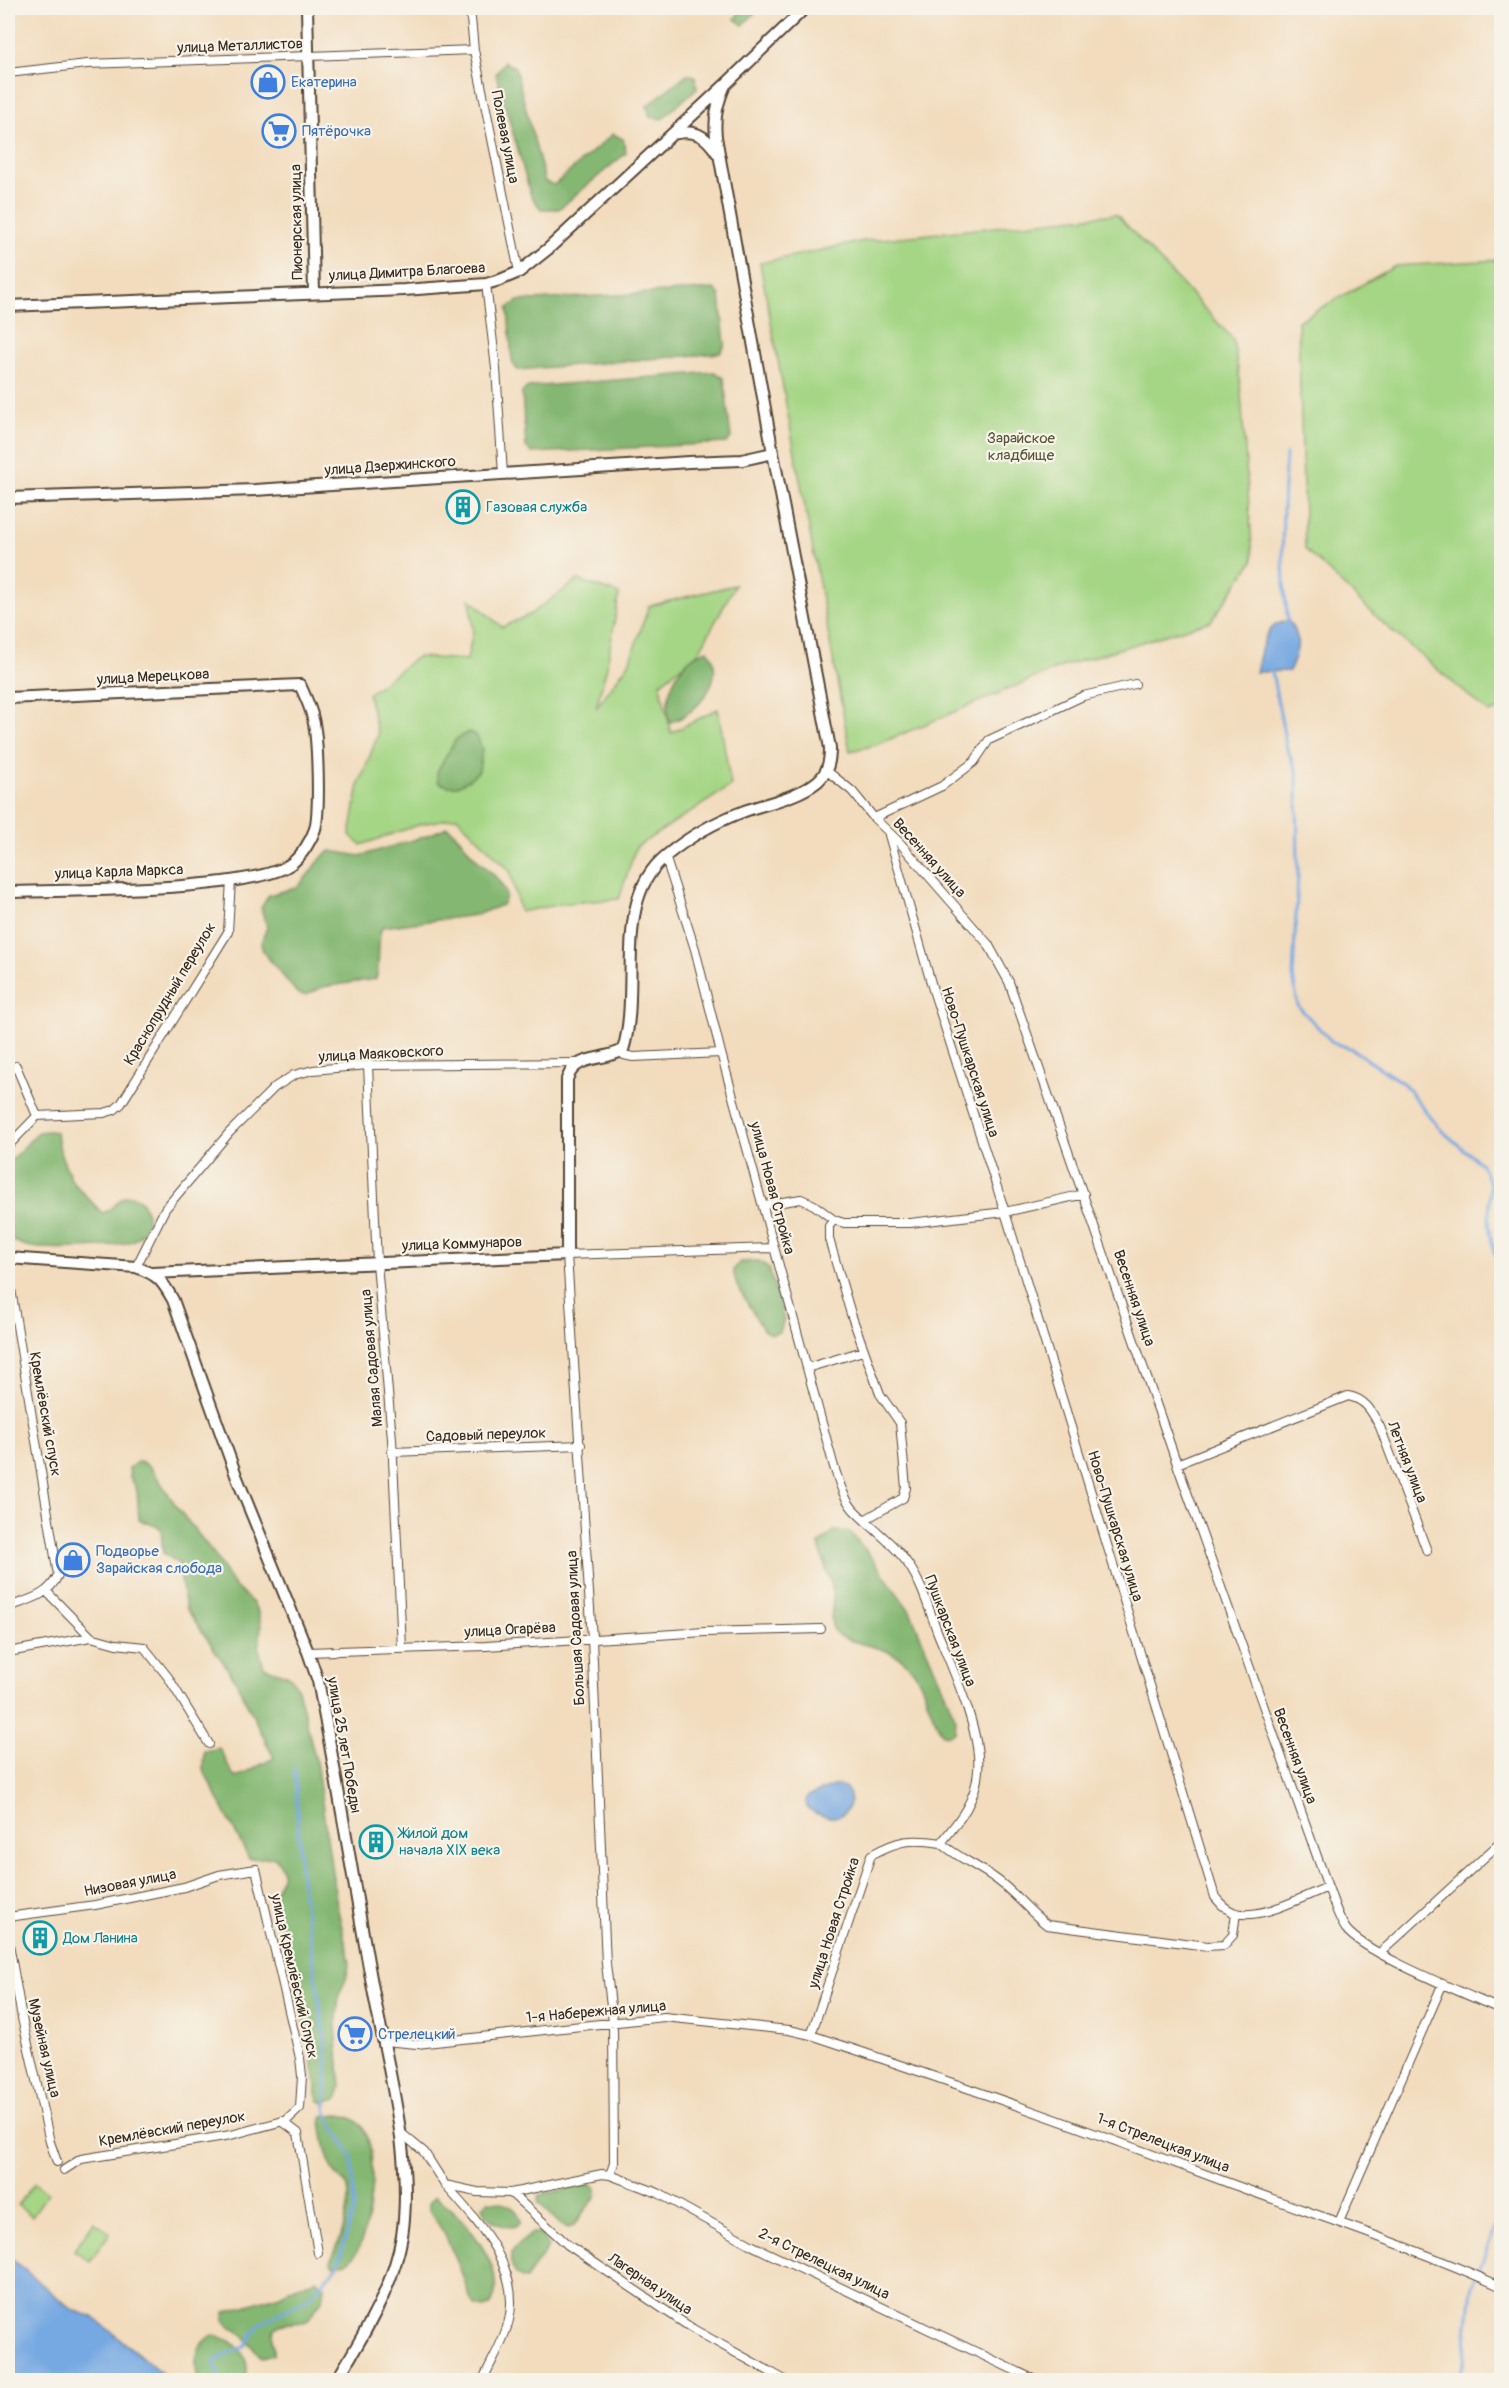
<svg xmlns="http://www.w3.org/2000/svg" width="1509" height="2388" viewBox="0 0 1509 2388" font-family="Pangolin,sans-serif">
<rect width="100%" height="100%" fill="#f7f3e8"/>
<filter id="ink" filterUnits="userSpaceOnUse"><feTurbulence type="fractalNoise" baseFrequency=".0167" numOctaves="2"/><feDisplacementMap in="SourceGraphic" scale="12" xChannelSelector="R" yChannelSelector="G"/><feConvolveMatrix kernelMatrix="1 2 1 2 8 2 1 2 1" color-interpolation-filters="sRGB"/></filter>
<filter id="wash" filterUnits="userSpaceOnUse"><feTurbulence type="fractalNoise" baseFrequency=".008" numOctaves="4" result="noise"/><feDisplacementMap in="SourceGraphic" scale="24" xChannelSelector="R" yChannelSelector="G"/><feGaussianBlur stdDeviation="1.35" result="paint"/><feColorMatrix in="noise" values="0 0 0 0 0 0 0 0 0 0 0 0 0 0 0 0 0 1.4 0 .05"/><feComposite in="paint" operator="in"/></filter>
<g filter="url(#wash)">
<rect width="100%" height="100%" fill="#f2dcbd"/>
<path fill="#a5d685" stroke="#708052" stroke-width="1.5" d="M1116 214 1233 339 1240 381 1253 561 1211 621 1063 666 876 745 850 751 760 263 864 241Z
M1501 260 1502 709 1489 713 1385 625 1305 549 1298 321 1395 266Z
M578 580 619 594 607 666 596 708 629 663 649 606 735 585 699 652 660 684 671 733 718 709 731 786 636 847 619 899 567 903 520 912 510 871 457 817 421 824 361 845 350 835 359 784 378 735 368 694 417 657 467 660 473 631 470 599 502 627 529 615Z
M34 2183 48 2193 32 2216 18 2205Z
M94 2222 110 2233 90 2261 74 2250Z"/>
<path fill="#84b772" stroke="#607048" stroke-width="1.5" d="M742 8H760L743 25 735 19Z
M504 62 515 67 545 182 554 185 613 134 623 139 626 153 559 209H541L531 196 496 74Z
M687 74 695 76 697 88 662 119 650 117 647 106Z
M714 289 720 295 725 345 720 353 517 370 512 361 508 308 518 301Z
M715 372 724 379 731 438 726 443 532 453 526 447 522 392 528 387Z
M708 650C728 677 697 715 670 722 661 696 679 657 708 650Z
M469 732 477 736 482 749 479 771C465 783 456 792 438 782L437 772 456 739Z
M447 827C459 834 464 846 473 855 483 867 499 876 505 891 507 897 505 900 502 905L476 915 382 927C376 943 381 962 376 979L323 987 306 995 298 994 263 952 261 943 267 927 261 908 269 895 298 887 324 855 331 851 360 856 426 836Z
M49 1131 56 1132 61 1155 72 1181 102 1213C113 1212 120 1193 132 1196 138 1197 142 1202 145 1208 151 1221 143 1237 130 1242 111 1248 53 1250 33 1247 25 1246 15 1242 8 1238V1164L38 1132Z
M759 1261 769 1268 784 1320 779 1332 771 1334 764 1331 737 1286 733 1270 741 1262Z
M137 1462 144 1463 151 1468 179 1510 214 1554 234 1586 253 1603 258 1612 261 1626 259 1649 264 1667 290 1676 298 1689 316 1761 337 1906 350 1962 346 1979 339 1995 336 2028 341 2088 337 2099 323 2103 318 2100 317 2094 309 2041 295 1984 300 1980 298 1968 281 1933 274 1892C283 1877 287 1872 275 1857L249 1859 203 1769 204 1751 219 1748 235 1778 274 1758 234 1678 186 1608 178 1563 163 1553 161 1528 139 1520 137 1490 130 1478 129 1468Z
M834 1531 850 1532 869 1554 910 1611 956 1719 955 1731 949 1735 943 1734C926 1711 927 1680 904 1661 887 1646 859 1646 840 1636 825 1628 834 1607 833 1593 830 1576 822 1561 819 1544Z
M338 2115C347 2116 356 2118 362 2127 380 2152 371 2227 356 2253 351 2262 342 2265 333 2265L330 2261C339 2247 352 2206 348 2189 346 2180 338 2178 334 2171 325 2156 324 2138 321 2121L323 2117Z
M588 2184 596 2188V2196L574 2225 569 2228 562 2226 538 2202 539 2195Z
M435 2197C464 2216 511 2271 490 2306L483 2308 476 2306 471 2300 459 2266 444 2233 429 2210V2202Z
M488 2201C503 2202 518 2205 521 2222L517 2226C503 2229 485 2220 482 2206Z
M532 2233H540L545 2238 548 2247 526 2279C514 2278 506 2260 514 2249 519 2243 527 2238 532 2233Z
M316 2279 324 2287 323 2299 307 2321C297 2324 274 2320 273 2334 272 2341 275 2347 274 2355L261 2357 243 2335 224 2321 225 2312 280 2295 296 2286Z
M213 2335C235 2339 253 2357 245 2380H198C194 2363 195 2344 213 2335Z"/>
<path fill="#76a8e2" stroke="#586980" stroke-width="1.5" d="M1288 621C1303 635 1298 654 1289 671L1256 672C1262 650 1262 624 1288 621Z
M836 1785 845 1788 850 1794C851 1823 825 1821 807 1808L806 1801 808 1796Z
M8 2256 73 2310 93 2317 170 2380H8Z"/>
<g fill="none" stroke-linecap="round" stroke-linejoin="round">
<path stroke="#76a8e2" stroke-width="3" d="M1286 454C1282 510 1280 565 1288 621
M1272 672 1287 749 1297 772 1298 874 1293 976 1298 1006 1333 1043 1350 1048 1404 1084 1440 1129 1481 1164 1490 1184 1489 1225 1494 1252 1502 1264
M221 2380 214 2363 223 2356 245 2346 260 2324 308 2298 337 2267 354 2209 352 2157 327 2115 326 2106 327 2054 301 1878 295 1769
M1458 2380 1464 2361 1472 2288 1502 2211"/>
</g>
</g>
<g filter="url(#ink)">
<g fill="none" stroke-linecap="round" stroke-linejoin="round">
<g stroke="#564536" stroke-width="10">
<path id="street" d="M470 8 474 50 519 272
M8 73 87 64 474 50
M486 284 496 369 503 474
M827 771 852 791 874 818 900 843 988 944 1009 982 1177 1464 1328 1887C1333 1900 1338 1918 1346 1929 1365 1954 1469 1995 1502 2010
M874 818 942 786 974 762 989 740 1083 696 1135 684
M889 835 933 990 1005 1212 1215 1897C1220 1903 1225 1909 1233 1912 1258 1922 1304 1896 1328 1887
M665 856 695 949 721 1053 834 1467C839 1481 843 1497 853 1509 871 1528 893 1542 908 1564 922 1584 929 1609 937 1631 952 1668 982 1732 978 1771 976 1801 959 1821 941 1843
M623 1050 624 1055 633 1057 721 1053
M368 1065 377 1263 392 1439 402 1648
M16 1066 37 1116
M37 1116 104 1113 114 1110 121 1104 228 932 231 880
M8 1146 37 1116
M764 1205 801 1199 814 1205 834 1220 844 1223H910L1005 1212 1084 1194
M834 1220 829 1226V1239L851 1314 880 1394 900 1423 906 1488 903 1498 866 1519
M136 1267 165 1209 229 1133 275 1087 294 1075 313 1070 368 1065 578 1063
M8 1271 58 1575C49 1596 28 1600 8 1607
M807 1368 863 1351
M392 1452 581 1445
M1177 1464 1348 1396C1366 1399 1372 1412 1380 1427L1427 1551
M47 1592 91 1637 116 1644 144 1647 168 1677 209 1744
M8 1652 91 1637
M308 1652 486 1646 705 1632 821 1629
M941 1843C957 1857 976 1865 993 1877 1013 1890 1028 1911 1047 1925L1207 1946 1224 1945 1233 1935 1236 1913
M8 1917 95 1905 184 1887 219 1875 256 1869 300 2058 302 2076 300 2108 287 2120 231 2135 81 2159 64 2170
M8 1938 22 2018 50 2142 57 2162
M1380 1953 1502 1841
M811 2035 871 1855C898 1840 911 1838 941 1843
M384 2041 417 2044 664 2017 789 2030 811 2035C950 2081 1088 2130 1226 2182 1318 2216 1412 2246 1502 2287
M282 2121 298 2133 318 2253
M400 2132 424 2152 445 2185 477 2192 511 2193 602 2174 610 2175 658 2193 753 2246 1035 2380
M610 2175 614 2163 613 2022 606 1964 592 1639 567 1255 774 1248
M446 2186C478 2222 521 2267 509 2320 504 2342 491 2361 483 2380
M511 2193 568 2245 693 2329 785 2380
M1339 2222 1443 1983"/>
</g>
<g stroke="#564536" stroke-width="14">
<path id="secondary" d="M307 8 314 292
M673 134C694 129 706 135 717 153
M8 306 404 290 486 284 500 280 519 272 548 249 725 85 805 8
M8 498 255 490 689 462 742 460 773 453
M8 698 300 685C305 696 311 708 313 719 318 738 320 811 315 829 311 841 302 855 292 863 257 892 61 890 8 892
M8 1258 136 1267C158 1275 162 1280 173 1300L237 1478 308 1652 318 1681C338 1783 354 1887 373 1989 387 2066 414 2158 402 2236 393 2289 363 2335 337 2380
M152 1273 567 1255V1079C576 1054 601 1062 623 1050 642 989 611 899 667 855 689 837 715 822 742 812 766 803 797 798 818 781 828 772 830 761 830 748L773 453 716 137C714 117 717 104 725 85"/>
</g>
<use href="#street" stroke="#fff" stroke-width="8"/>
<use href="#secondary" stroke="#fff" stroke-width="10"/>
</g>
</g>
<defs>
<g id="shop-ring" transform="scale(1.725)"><circle r="9.5" fill="#f7f3e8" stroke="#3f7fe0" stroke-width="1.5"/><path d="M-5-2.5h2.3a2.7 3.5 0 0 1 5.4 0H5L5.5 6h-11ZM-1.5-2.5h3a1.5 2.3 0 0 0-3 0Z" fill="#3f7fe0"/></g>
<g id="supermarket-ring" transform="scale(1.725)"><circle r="9.5" fill="#f7f3e8" stroke="#3f7fe0" stroke-width="1.5"/><path d="M-6-5.5h2.5l.6 2H6L4.5 2H-2.5L-4.4-4H-6ZM-1.5 3.2a1.3 1.3 0 1 0 .1 0ZM3 3.2a1.3 1.3 0 1 0 .1 0Z" fill="#3f7fe0"/></g>
<g id="building-ring" transform="scale(1.725)"><circle r="9.5" fill="#f7f3e8" stroke="#0f9aa8" stroke-width="1.5"/><path d="M-4-6H4V6H1V3H-1V6H-4ZM-2.5-4.3h1.7v1.8h-1.7ZM.8-4.3h1.7v1.8H.8ZM-2.5-1h1.7V.8h-1.7ZM.8-1h1.7V.8H.8Z" fill="#0f9aa8"/></g>
</defs>
<g fill-rule="evenodd">
<use href="#shop-ring" x="268" y="82"/>
<use href="#supermarket-ring" x="279" y="131"/>
<use href="#building-ring" x="463" y="507"/>
<use href="#shop-ring" x="73" y="1560"/>
<use href="#building-ring" x="376" y="1842"/>
<use href="#building-ring" x="40" y="1938"/>
<use href="#supermarket-ring" x="355" y="2034"/>
</g>
<g text-anchor="middle" dominant-baseline="central" stroke-width="4.5" stroke-linejoin="round" paint-order="stroke">
<g font-size="15" fill="#3b2a1e" stroke="#f7f3e8">
<text transform="translate(240 46) rotate(-2)">улица Металлистов</text>
<text transform="translate(505 137) rotate(79)">Полевая улица</text>
<text transform="translate(297 222) rotate(-91)">Пионерская улица</text>
<text transform="translate(407 272) rotate(-3)">улица Димитра Благоева</text>
<text transform="translate(390 466) rotate(-4)">улица Дзержинского</text>
<text transform="translate(153 677) rotate(-3)">улица Мерецкова</text>
<text transform="translate(929 858) rotate(48)">Весенняя улица</text>
<text transform="translate(119 872) rotate(-2)">улица Карла Маркса</text>
<text transform="translate(170 994) rotate(-59)">Краснопрудный переулок</text>
<text transform="translate(381 1054) rotate(-3)">улица Маяковского</text>
<text transform="translate(970 1062) rotate(72)">Ново-Пушкарская улица</text>
<text transform="translate(772 1188) rotate(75)">улица Новая Стройка</text>
<text transform="translate(462 1244) rotate(-2)">улица Коммунаров</text>
<text transform="translate(1134 1298) rotate(71)">Весенняя улица</text>
<text transform="translate(372 1358) rotate(-95)">Малая Садовая улица</text>
<text transform="translate(45 1414) rotate(80)">Кремлёвский спуск</text>
<text transform="translate(486 1435) rotate(-2)">Садовый переулок</text>
<text transform="translate(1407 1462) rotate(69)">Летняя улица</text>
<text transform="translate(1115 1526) rotate(73)">Ново-Пушкарская улица</text>
<text transform="translate(576 1628) rotate(-93)">Большая Садовая улица</text>
<text transform="translate(510 1630) rotate(-3)">улица Огарёва</text>
<text transform="translate(950 1631) rotate(69)">Пушкарская улица</text>
<text transform="translate(344 1745) rotate(80)">улица 25 лет Победы</text>
<text transform="translate(1295 1756) rotate(70)">Весенняя улица</text>
<text transform="translate(130 1883) rotate(-11)">Низовая улица</text>
<text transform="translate(834 1923) rotate(-72)">улица Новая Стройка</text>
<text transform="translate(294 1976) rotate(77)">улица Кремлёвский Спуск</text>
<text transform="translate(596 2012) rotate(-5)">1-я Набережная улица</text>
<text transform="translate(44 2048) rotate(77)">Музейная улица</text>
<text transform="translate(172 2129) rotate(-10)">Кремлёвский переулок</text>
<text transform="translate(1163 2143) rotate(21)">1-я Стрелецкая улица</text>
<text transform="translate(824 2264) rotate(26)">2-я Стрелецкая улица</text>
<text transform="translate(650 2284) rotate(34)">Лагерная улица</text>
</g>
<g font-size="15" fill="#366cbe" stroke="#f7f3e8" text-anchor="start">
<text x="291" y="82">Екатерина</text>
<text x="302" y="131">Пятёрочка</text>
<text x="96" y="1551">Подворье<tspan x="96" dy="17">Зарайская слобода</tspan></text>
<text x="378" y="2034">Стрелецкий</text>
</g>
<g font-size="15" fill="#565538" stroke="#f7f3e8">
<text x="1021" y="438">Зарайское<tspan x="1021" dy="17">кладбище</tspan></text>
</g>
<g font-size="15" fill="#0d838f" stroke="#f7f3e8" text-anchor="start">
<text x="486" y="507">Газовая служба</text>
<text x="399" y="1833">Жилой дом<tspan x="399" dy="17">начала XIX века</tspan></text>
<text x="63" y="1938">Дом Ланина</text>
</g>
</g>
<rect width="1509" height="2388" fill="none" stroke="#f7f3e8" stroke-width="30"/>
</svg>
